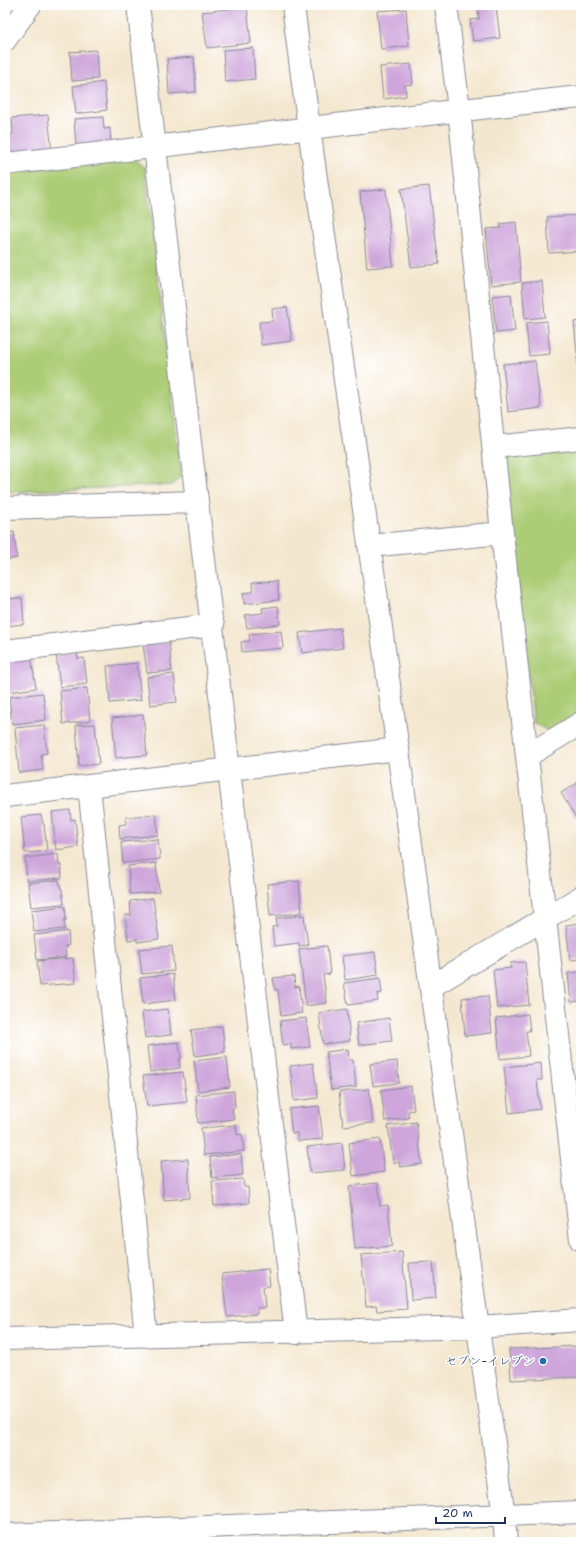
<svg xmlns="http://www.w3.org/2000/svg" width="586" height="1547" viewBox="0 0 586 1547" font-family="'Shantell Sans','Klee One',sans-serif">
<rect width="100%" height="100%" fill="#fff"/>
<filter id="ink" filterUnits="userSpaceOnUse"><feTurbulence type="fractalNoise" baseFrequency=".025" numOctaves="2"/><feDisplacementMap in="SourceGraphic" scale="8" xChannelSelector="R" yChannelSelector="G"/><feConvolveMatrix kernelMatrix="1 2 1 2 8 2 1 2 1" color-interpolation-filters="sRGB"/></filter>
<filter id="wash" filterUnits="userSpaceOnUse"><feTurbulence type="fractalNoise" baseFrequency=".012" numOctaves="4" result="noise"/><feDisplacementMap in="SourceGraphic" scale="16" xChannelSelector="R" yChannelSelector="G"/><feGaussianBlur stdDeviation="0.9" result="paint"/><feColorMatrix in="noise" values="0 0 0 0 0 0 0 0 0 0 0 0 0 0 0 0 0 1.4 0 .05"/><feComposite in="paint" operator="in"/></filter>
<g filter="url(#wash)">
<rect width="100%" height="100%" fill="#f4e7cf"/>
<path fill="#accc74" stroke="#647e69" d="M131 157 145 168 181 475 173 485 5 492V173Z
M581 448V712L550 732 534 723 503 456Z"/>
<g id="blocks">
<path fill="#cea6db" d="M496 6 500 38 473 41 470 20 479 19 478 8Z
M247 7 251 43 207 48 202 12Z
M406 9 409 46 381 49 377 11Z
M253 48 255 79 225 82 223 50Z
M96 50 98 79 72 81 70 52Z
M194 57 196 92 169 94 167 59Z
M411 64 413 84 405 85 406 96 383 99 380 67Z
M104 82 107 110 76 114 73 86Z
M48 115 52 153 8 156 6 134H13L12 118Z
M103 117 104 129 110 128 111 145 76 148 74 119Z
M429 186 439 264 411 267 401 189Z
M386 189 393 266 367 268 360 192Z
M580 215 581 251 549 253 547 217Z
M516 222 521 282 491 285 486 229 501 228 500 224Z
M542 281 545 317 525 319 522 283Z
M511 294 515 331 496 333 492 296Z
M287 307 292 341 261 345 259 322 273 321 272 309Z
M547 321 550 354 529 356 526 323Z
M581 321V352L577 353 574 322Z
M577 357H581V383H580Z
M535 361 541 408 508 412 503 364Z
M14 532 17 558 5 560V533Z
M277 581 279 600 244 604 243 593 253 592 252 583Z
M22 598 24 624 5 626V599Z
M278 606 280 624 247 628 245 615 263 613 262 608Z
M340 628 343 648 302 653 299 633Z
M281 631 283 648 242 652 241 642 250 641 249 634Z
M169 642 172 671 147 673 143 644Z
M77 651 78 659 84 658 87 684 60 687 56 654Z
M31 656 36 688 9 692 5 660Z
M137 663 141 700 110 703 107 666Z
M174 674 177 702 150 705 147 677Z
M87 688 90 721 63 724 60 691Z
M43 693 46 720 12 724 9 697Z
M143 715 147 755 116 758 112 718Z
M95 724 99 764 79 766 76 725Z
M44 725 47 753 41 754 43 770 19 773 15 728Z
M581 781V814L576 818 561 793Z
M70 810 71 820 75 819 78 847 56 850 52 812Z
M156 814 158 835 120 839 119 825 126 824V817Z
M41 815 43 824H44L47 851 25 853 21 817Z
M158 839 160 859 123 863 121 842Z
M58 854 59 865H61L62 878 27 881 25 858Z
M156 863 159 892 130 894 128 866Z
M59 880 61 889H62L64 904 31 907 28 883Z
M299 881 302 913 270 916 267 884Z
M153 898 159 939 137 942V939L128 940 125 915H131L130 901Z
M65 906 66 920H64L65 929 34 932 31 910Z
M304 915 308 945 299 946V943L274 946 272 927 277 926 276 918Z
M581 923V959L570 960 566 925Z
M68 931 69 945 65 946 66 957 37 960 34 935Z
M172 946 174 971 142 974 139 949Z
M327 946 330 974 323 975 327 1003 306 1006 299 949Z
M375 952 378 975 345 980 342 956Z
M73 958 76 983 40 986 37 961Z
M525 962 529 1005 497 1008 493 970 511 968 510 963Z
M581 972V1001L571 1002 568 973Z
M173 974 176 1000 143 1004 140 978Z
M294 976 295 987 299 986 302 1013 281 1016 278 989 275 990 273 978Z
M380 978 382 993 377 994 378 1001 348 1005 344 983Z
M488 996 492 1033 465 1036 462 998Z
M168 1009 171 1035 145 1038 142 1012Z
M347 1009 350 1041 323 1044 319 1013Z
M528 1014 530 1031H526L529 1056 500 1059 496 1018Z
M306 1018 310 1047 291 1049V1044L283 1045 280 1021Z
M389 1018 392 1041 359 1045 356 1023Z
M222 1026 225 1052 195 1056 191 1030Z
M179 1042 181 1059H179L180 1068 150 1072 147 1046Z
M348 1049 349 1060H353L356 1087 331 1090 326 1052Z
M227 1057 230 1087 198 1091 194 1061Z
M397 1061 399 1083 373 1086 370 1064Z
M313 1063 318 1098 294 1101 290 1066Z
M541 1063 542 1080H537L540 1109 509 1113 504 1067Z
M183 1072 187 1102 147 1106 143 1076Z
M411 1086 414 1110 408 1111 409 1118 385 1121 381 1090Z
M369 1089 373 1123 343 1126 339 1092Z
M234 1091 235 1108H232L234 1119 198 1123 196 1095Z
M319 1106 323 1139 298 1141 297 1133H292L289 1109Z
M416 1122 422 1164 400 1167 399 1162 393 1163 388 1126Z
M236 1125 237 1135 242 1134 244 1151 204 1155 201 1128Z
M380 1139 384 1172 353 1176 349 1143Z
M342 1143 345 1170 310 1173 307 1147Z
M241 1154 243 1175 212 1178 210 1157Z
M188 1159 190 1198 164 1200 161 1161Z
M243 1179 244 1187H248L249 1203 214 1206 212 1181Z
M378 1183 380 1206 388 1205 392 1246 355 1249 349 1186Z
M402 1252 407 1309 377 1311 376 1306 366 1307 361 1255Z
M433 1262 436 1298 411 1300 409 1263Z
M268 1269 270 1286 263 1287 265 1308H257V1314L227 1317 222 1274Z
M578 1346 579 1377 511 1380 509 1349Z"/>
</g>
</g>
<g filter="url(#ink)">
<use href="#blocks" fill-opacity="0" stroke="#888b96" stroke-width="1"/>
<g fill="none" stroke-linecap="round" stroke-linejoin="round">
<g stroke="#888b96" stroke-width="24">
<path id="minor" d="M138 5 296 1333
M293 5C318 210 351 415 380 620 422 918 462 1217 504 1516L506 1542
M446 5 459 109 502 533 581 1240
M5 40 30 5
M5 164C197 143 389 117 581 97
M494 447 581 438
M5 508 197 502
M369 546 502 533
M5 651 213 625
M527 756 581 723
M89 786 146 1336
M5 796 398 749
M432 986 581 897
M5 1339 478 1327 581 1320
M5 1535 581 1512"/>
</g>
<use href="#minor" stroke="#fff" stroke-width="22"/>
</g>
</g>
<circle fill="#1f6fb2" stroke="#fff" stroke-width="1.5" cx="543" cy="1361" r="4"/>
<g text-anchor="middle" dominant-baseline="central" stroke-width="3" stroke-linejoin="round" paint-order="stroke">
<g font-size="12" fill="#1b2f5e" stroke="#fff" text-anchor="end">
<text x="535" y="1361">セブン-イレブン</text>
</g>
</g>
<rect width="586" height="1547" fill="none" stroke="#fff" stroke-width="20"/>
<path d="M436 1517v6h69v-6" fill="none" stroke="#1b2f5e" stroke-width="2"/>
<text x="442" y="1517" font-size="12" fill="#1b2f5e" stroke="#ffffff" stroke-width="3" paint-order="stroke">20 m</text>
</svg>
